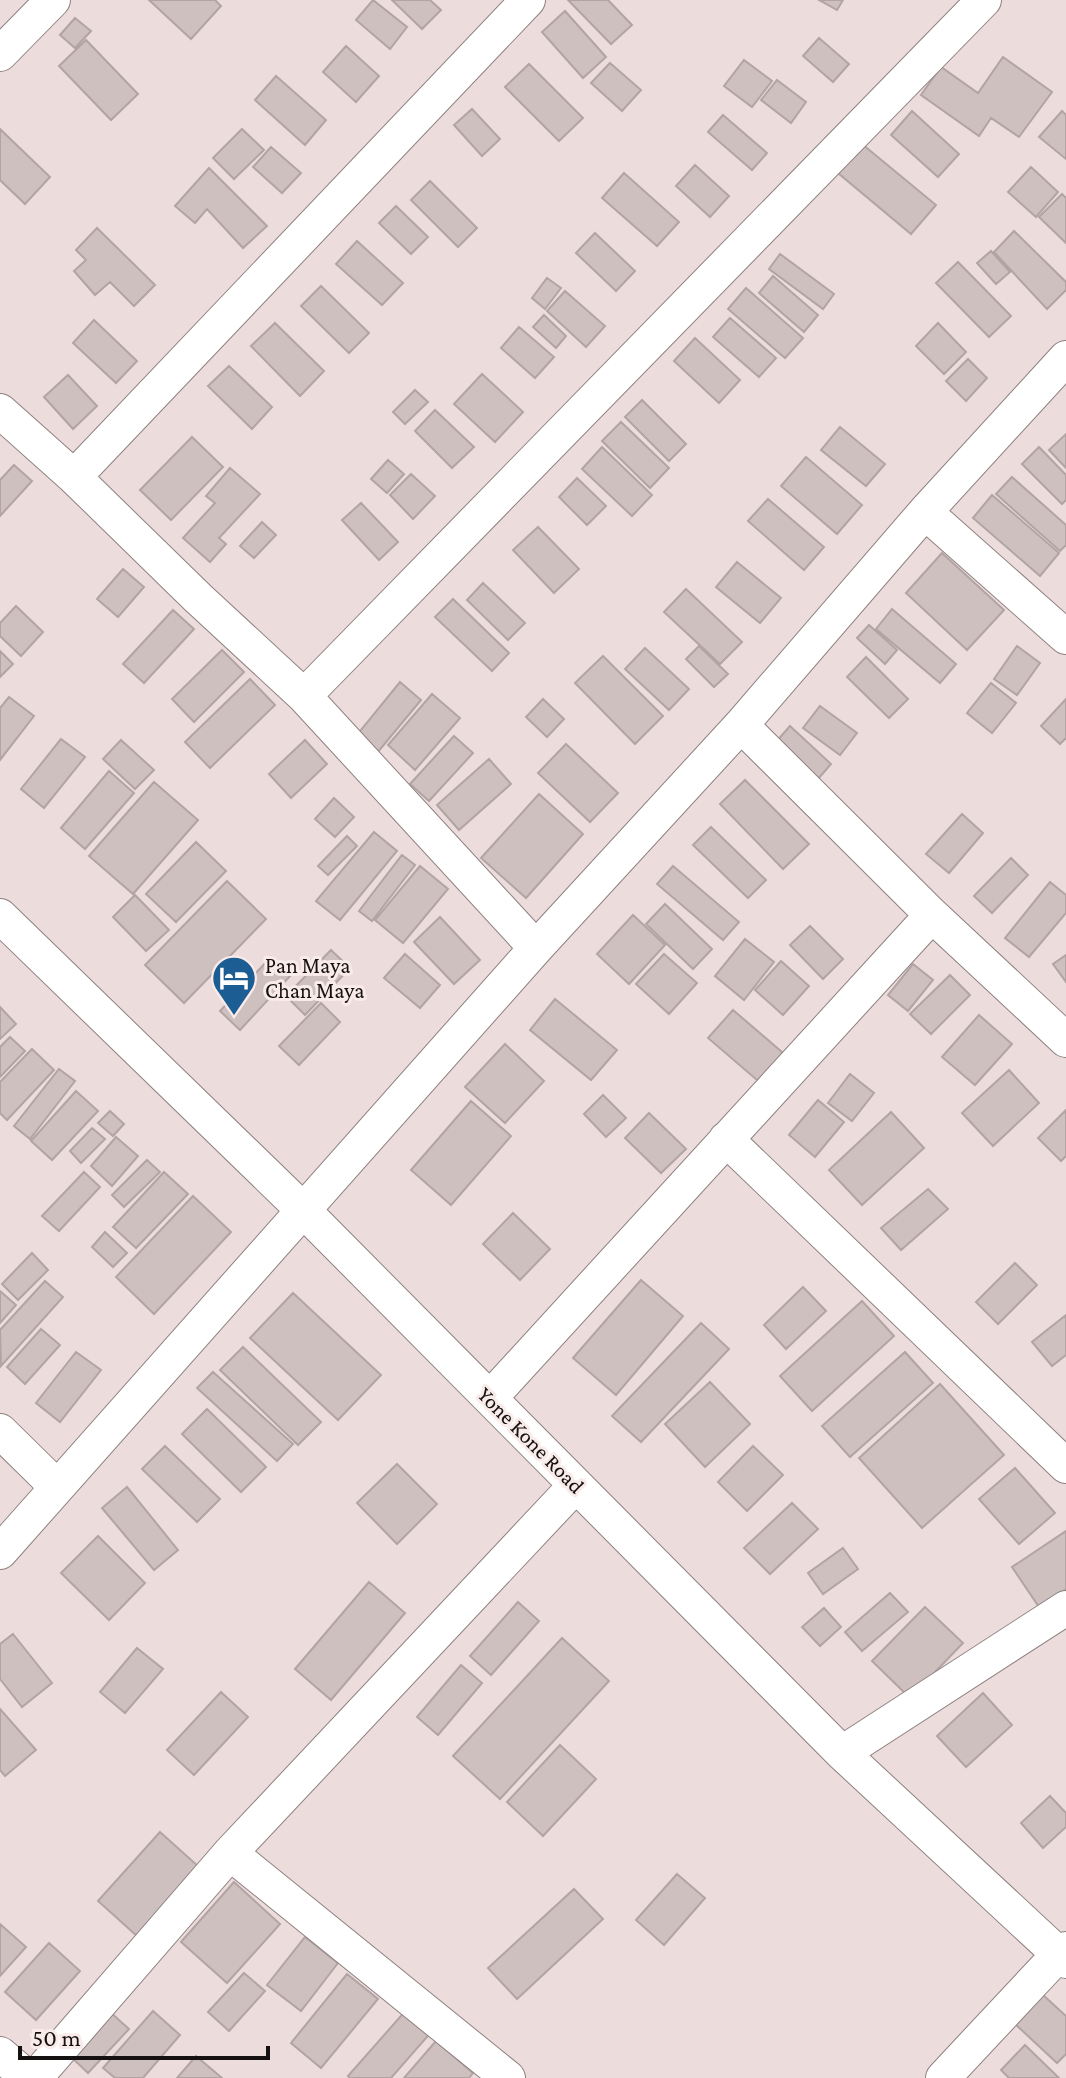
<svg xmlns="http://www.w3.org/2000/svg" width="1066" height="2078" viewBox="0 0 1066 2078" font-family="'Crimson Pro',serif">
<rect width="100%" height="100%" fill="#ecdddc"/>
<path fill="#cec0bf" stroke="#b1a4a3" stroke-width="2" d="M149 0H215L221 6 191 39Z
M373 0 407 27 390 49 356 20Z
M392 0H430L441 10 422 29Z
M568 0H608L632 25 611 44Z
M819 0H843L837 10Z
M565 11 606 57 583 78 542 32Z
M75 18 91 31 75 48 60 35Z
M819 38 849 64 833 82 803 56Z
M86 40 138 94 111 120 59 66Z
M346 46 379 76 356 102 323 72Z
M1003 57 1052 92 1019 137 991 118 979 136 921 95 941 67 978 93Z
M744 60 772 81 752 107 724 86Z
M610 63 641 90 622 111 591 83Z
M529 64 583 118 559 141 505 87Z
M276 76 326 120 305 145 255 100Z
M777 80 806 102 791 123 761 100Z
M472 109 500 139 482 156 454 125Z
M912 111 959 154 938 177 891 135Z
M1062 111 1066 115V159L1039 137Z
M723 115 767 153 752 170 708 132Z
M0 129 50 177 25 204 0 180Z
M242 129 264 150 234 179 213 158Z
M862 144 936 205 911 234 838 173Z
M271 147 301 173 282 193 253 167Z
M695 165 729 196 710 217 676 186Z
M1031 167 1058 192 1036 217 1008 192Z
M209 168 267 226 243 248 207 209 195 223 175 206Z
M624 173 679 222 657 246 602 198Z
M430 181 477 228 458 247 411 200Z
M1062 194 1066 198V243L1039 217Z
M396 206 428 237 411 254 379 223Z
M97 228 155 285 134 306 110 282 95 295 74 271 86 260 76 250Z
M1014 231 1066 282V290L1047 309 994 252Z
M595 233 635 271 616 291 576 253Z
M357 241 403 283 382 305 336 264Z
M991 251 1010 272 996 284 977 263Z
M780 254 834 294 823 309 769 269Z
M958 262 1011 316 989 337 936 283Z
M773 276 818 315 804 332 759 293Z
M547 278 561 288 545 309 532 298Z
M321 286 369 333 349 353 301 306Z
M746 288 803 338 785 358 728 309Z
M565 291 605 326 586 347 547 311Z
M544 315 566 336 556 348 533 327Z
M730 318 776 358 759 377 713 337Z
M94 320 137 361 116 383 73 343Z
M275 323 324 371 300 396 251 346Z
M938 323 966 352 944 374 916 346Z
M519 327 554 357 535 378 501 348Z
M695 338 740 380 719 403 674 361Z
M968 359 987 378 966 401 946 381Z
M229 366 272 407 252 429 208 386Z
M482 374 523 412 495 442 454 404Z
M68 375 97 406 73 429 44 397Z
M415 390 428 402 405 424 393 412Z
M642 400 686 444 669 461 625 417Z
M435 410 474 447 452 468 415 431Z
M621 422 669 468 650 488 602 441Z
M840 427 885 464 866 486 821 450Z
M1066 434V468L1049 450Z
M192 437 223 467 171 520 140 490Z
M602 447 652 495 632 516 582 469Z
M1039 447 1066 475V500L1062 504 1022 464Z
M806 457 862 505 837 534 781 486Z
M388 460 404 474 387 493 371 479Z
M14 465 32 481 0 516V480Z
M230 468 260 494 219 538 226 544 210 562 183 538 215 503 206 496Z
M411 474 435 496 413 519 390 495Z
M1012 477 1066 525V545L1060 551 996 494Z
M577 478 606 506 587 525 559 497Z
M992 495 1059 553 1040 576 973 518Z
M768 499 824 547 804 570 748 521Z
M361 503 398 542 379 560 342 520Z
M262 522 276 535 254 558 240 546Z
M538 527 579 569 554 593 513 550Z
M942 553 1004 610 967 650 906 593Z
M737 562 781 598 760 623 716 587Z
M123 569 144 587 118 617 97 599Z
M483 583 525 623 508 640 467 600Z
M686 589 742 642 720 664 664 612Z
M453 599 509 653 492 671 435 617Z
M16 606 43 632 21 656 0 636V623Z
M892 609 956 664 940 683 876 629Z
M173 610 194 629 144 683 123 664Z
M869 625 897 650 885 664 857 638Z
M699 646 728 674 714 687 686 659Z
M1017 646 1040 663 1017 695 994 679Z
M645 648 689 689 669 710 625 669Z
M222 650 244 672 194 722 172 699Z
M0 651 13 664 0 677Z
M603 656 663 716 635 744 575 683Z
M866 657 908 699 889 718 847 677Z
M250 679 275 705 210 768 185 742Z
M400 682 421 700 377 753 356 736Z
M991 683 1016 703 992 733 967 713Z
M432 694 460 718 415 770 388 745Z
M9 697 34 716 0 760V708Z
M543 699 564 719 547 737 526 717Z
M1066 699V738L1060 744 1041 726Z
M820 706 857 733 840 755 803 728Z
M790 726 831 764 811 787 769 750Z
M454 736 473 753 429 801 410 784Z
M61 739 85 757 44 808 21 789Z
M121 740 154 770 135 789 103 759Z
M305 740 327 764 291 798 269 774Z
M566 744 618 793 590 822 538 773Z
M489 759 511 784 459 830 437 805Z
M109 771 134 793 85 849 61 828Z
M745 780 809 844 783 869 720 804Z
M154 782 198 820 133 894 89 856Z
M539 794 583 834 526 898 481 858Z
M334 798 354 817 335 837 315 819Z
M962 814 983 833 949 873 926 854Z
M711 827 766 880 748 898 693 845Z
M374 832 397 851 340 920 316 901Z
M347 836 357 846 328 875 318 866Z
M196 842 226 871 176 922 146 894Z
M402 855 415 865 372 921 359 911Z
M1011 858 1028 875 992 913 974 896Z
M420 866 448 889 403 943 375 920Z
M673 866 739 922 723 940 657 884Z
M227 881 266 919 184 1003 145 965Z
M1050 882 1066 895V913L1029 957 1005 938Z
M135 895 169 930 146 951 113 917Z
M665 904 712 949 693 969 646 924Z
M633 915 665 945 629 984 597 954Z
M440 917 480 960 454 984 414 942Z
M810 926 843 959 823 979 790 945Z
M745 939 774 962 744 1000 715 976Z
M331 950 350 968 305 1015 286 996Z
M405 954 440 985 420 1008 384 978Z
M664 954 697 983 669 1014 636 984Z
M1066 955V982L1053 964Z
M271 957 291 975 240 1030 220 1011Z
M781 961 809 986 783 1015 755 990Z
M913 964 933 980 908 1011 888 995Z
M950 975 970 995 931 1034 910 1014Z
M555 999 617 1050 591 1080 530 1030Z
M321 1003 340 1022 299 1065 279 1046Z
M0 1007 16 1024 0 1039Z
M733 1010 789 1058 764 1086 708 1038Z
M979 1015 1012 1044 975 1085 942 1057Z
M10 1037 25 1051 0 1077V1047Z
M505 1044 544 1081 505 1123 465 1087Z
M32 1049 54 1070 7 1120 0 1113V1082Z
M59 1069 75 1081 30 1139 14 1126Z
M1009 1070 1039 1103 993 1146 962 1113Z
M850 1074 874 1093 852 1121 828 1103Z
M76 1091 98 1111 52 1160 31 1141Z
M603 1095 626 1118 606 1137 584 1114Z
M818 1100 844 1122 815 1157 789 1135Z
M471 1101 511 1136 451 1205 411 1170Z
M1066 1110V1156L1061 1161 1038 1138Z
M110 1111 124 1124 113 1136 98 1123Z
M891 1112 924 1148 862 1205 829 1170Z
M649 1113 686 1149 661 1173 625 1138Z
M92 1128 105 1139 81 1163 70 1151Z
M116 1137 138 1156 112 1186 91 1166Z
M147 1160 160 1172 124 1207 112 1195Z
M84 1172 100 1187 59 1231 42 1216Z
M164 1172 188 1194 136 1248 113 1227Z
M928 1189 948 1209 901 1250 881 1228Z
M193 1196 231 1232 154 1314 116 1277Z
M513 1213 550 1249 520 1280 483 1244Z
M105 1232 127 1253 113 1267 92 1247Z
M32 1253 48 1270 18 1300 2 1284Z
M1015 1263 1037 1285 998 1324 976 1302Z
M641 1280 683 1316 616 1395 573 1358Z
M45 1281 63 1297 1 1366 0 1330Z
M803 1287 826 1311 786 1349 764 1325Z
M0 1291 16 1305 0 1323Z
M293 1293 381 1375 338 1420 250 1338Z
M862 1301 894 1336 812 1411 780 1376Z
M1066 1315V1355L1052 1366 1032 1342Z
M701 1323 729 1349 641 1442 612 1416Z
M41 1329 60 1345 25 1384 7 1367Z
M243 1347 321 1422 298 1445 220 1370Z
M76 1352 101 1370 60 1422 36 1403Z
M905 1352 933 1383 850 1457 822 1426Z
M213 1372 293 1444 277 1461 197 1388Z
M710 1382 750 1424 705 1467 665 1424Z
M940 1384 1004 1455 922 1528 859 1458Z
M207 1409 266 1467 241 1492 182 1434Z
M165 1446 220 1499 197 1522 142 1469Z
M753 1446 783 1475 747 1511 718 1482Z
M397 1464 437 1504 397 1544 357 1503Z
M1015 1468 1055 1513 1019 1544 979 1499Z
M127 1487 178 1550 154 1570 102 1508Z
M792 1503 818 1529 770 1574 744 1548Z
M1066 1531V1589L1039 1607 1012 1567Z
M98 1536 145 1583 109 1620 61 1573Z
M843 1548 858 1569 823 1594 808 1573Z
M369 1582 405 1613 331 1700 295 1669Z
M890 1593 908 1612 862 1651 845 1632Z
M518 1602 539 1621 491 1675 470 1656Z
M925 1607 963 1643 910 1698 872 1661Z
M824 1608 841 1627 820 1646 802 1627Z
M13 1634 52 1683 22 1707 0 1679V1644Z
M562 1638 609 1681 500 1799 453 1756Z
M137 1648 163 1669 125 1713 100 1692Z
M461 1665 482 1683 438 1735 417 1717Z
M221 1692 248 1717 194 1775 167 1750Z
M983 1693 1012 1725 966 1767 937 1736Z
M0 1709 36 1750 5 1776 0 1770Z
M560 1745 596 1779 543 1836 507 1802Z
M1050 1796 1066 1813V1827L1043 1848 1021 1823Z
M160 1832 199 1867 137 1936 98 1901Z
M677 1874 705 1898 664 1945 636 1920Z
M234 1882 280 1924 227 1983 181 1942Z
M574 1889 603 1919 517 1999 488 1968Z
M0 1924 26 1947 0 1976Z
M305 1937 338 1963 301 2011 267 1985Z
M49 1943 80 1971 36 2020 5 1992Z
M244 1973 265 1991 229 2031 208 2012Z
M347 1974 378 1999 321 2068 291 2043Z
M1042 1994 1066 2016V2054L1057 2063 1014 2023Z
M408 2008 433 2030 391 2078H350L348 2076Z
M109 2011 129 2029 88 2073 69 2055Z
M153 2011 180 2035 143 2078H115L103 2068Z
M436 2041 473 2073 469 2078H404Z
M1025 2045 1059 2078H1009L1001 2070Z
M196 2056 222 2078H177Z"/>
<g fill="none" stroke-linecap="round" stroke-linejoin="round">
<g stroke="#8e8180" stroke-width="36">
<path id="minor" d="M0 54 53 0
M0 411 74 477 198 598 304 696 536 948
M74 477 528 0
M925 512 1066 637
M304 696 984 0
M741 725 932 915 1066 1040
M0 916 303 1210 842 1753 1066 1961
M726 1139 1066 1466
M490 1398 932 915
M0 1431 57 1487
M0 1552 536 948 741 725 925 512 1066 358
M842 1753 1066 1608
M230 1853 508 2078
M0 2054 28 2078
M35 2078 230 1853 576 1485
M943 2078 1059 1954 1066 1949"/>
</g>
<use href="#minor" stroke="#fff" stroke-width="34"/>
</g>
<defs>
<g id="hotel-pin" transform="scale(2.3)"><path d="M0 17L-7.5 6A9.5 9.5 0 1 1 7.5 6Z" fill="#1c5e93" stroke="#f9ebe9"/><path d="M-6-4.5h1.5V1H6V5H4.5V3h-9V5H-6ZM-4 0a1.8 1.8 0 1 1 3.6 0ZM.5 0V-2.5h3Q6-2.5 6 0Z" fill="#fff"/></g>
</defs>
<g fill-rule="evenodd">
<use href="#hotel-pin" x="234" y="978"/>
</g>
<g text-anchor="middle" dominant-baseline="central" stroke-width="6" stroke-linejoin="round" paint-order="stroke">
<g font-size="22" fill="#161111" stroke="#f9ebe9" text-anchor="start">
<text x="265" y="965">Pan Maya<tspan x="265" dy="25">Chan Maya</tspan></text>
</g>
<g font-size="22" fill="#161111" stroke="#f9ebe9">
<text transform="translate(531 1440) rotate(45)">Yone Kone Road</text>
</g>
</g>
<path d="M20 2046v12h248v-12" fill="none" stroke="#161111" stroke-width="4"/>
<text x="32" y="2046" font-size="24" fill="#161111" stroke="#f9ebe9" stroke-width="6" paint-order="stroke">50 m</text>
</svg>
